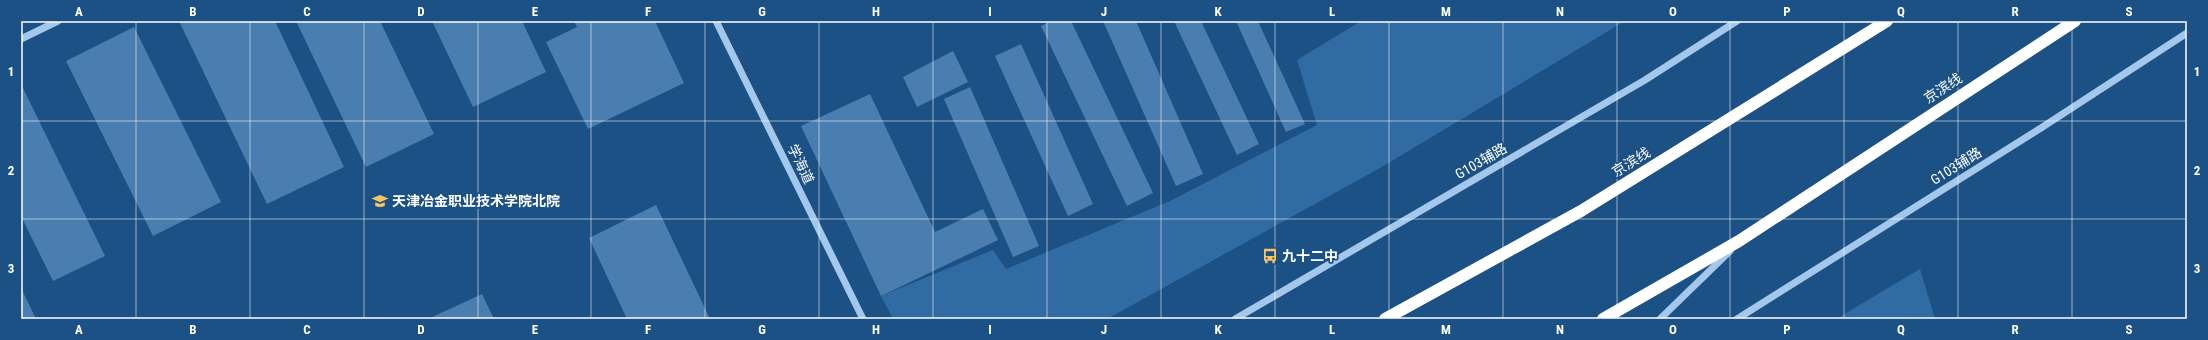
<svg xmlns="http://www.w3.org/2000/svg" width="2208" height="340" viewBox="0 0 2208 340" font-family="'Roboto Condensed','Noto Sans SC',sans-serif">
<rect width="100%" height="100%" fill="#1c5185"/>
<path fill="#306ca3" d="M1361 21H1625L1380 168 1107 319H893L881 296 993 250 1006 269 1170 201 1317 125 1297 60Z
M1920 269 1935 319H1836Z"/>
<path fill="#4a7eb0" d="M179 21H275L344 167 267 204Z
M296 21H380L434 134 366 167Z
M432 21H522L546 72 473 107Z
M574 21H655L684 83 588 129 546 42 577 27Z
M1051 21H1071L1153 193 1127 206 1041 26Z
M1103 21H1136L1203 174 1176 186Z
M1174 21H1201L1259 144 1237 155Z
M1236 21H1258L1305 124 1286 132Z
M134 27 221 202 153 236 66 61Z
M1021 44 1093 204 1068 216 995 56Z
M953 51 968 82 917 107 903 77Z
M22 86 105 256 53 281 21 216Z
M970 87 1039 246 1013 257 944 99Z
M870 94 935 232 983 209 998 240 881 296 801 126Z
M656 205 710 319H627L589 238Z
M21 288 36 319H21Z
M482 294 494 319H428Z"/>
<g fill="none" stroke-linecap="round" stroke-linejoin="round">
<path stroke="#a4c8eb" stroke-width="7" d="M716 21 863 319
M21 39 58 21
M1235 319 1645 80 1737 21
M1660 319 1730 251
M1737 319 2041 128 2187 33"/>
<path stroke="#fff" stroke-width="12" d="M1385 319 1581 211 1887 21
M1603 319 1739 241 2075 21"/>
</g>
<path fill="none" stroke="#fff" stroke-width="1" stroke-opacity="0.55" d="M136 21V319M250 21V319M364 21V319M478 21V319M591 21V319M705 21V319M819 21V319M933 21V319M1047 21V319M1161 21V319M1275 21V319M1389 21V319M1503 21V319M1617 21V319M1730 21V319M1844 21V319M1958 21V319M2072 21V319M21 121H2187M21 219H2187"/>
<defs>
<g id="university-bare" transform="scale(1.2)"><path d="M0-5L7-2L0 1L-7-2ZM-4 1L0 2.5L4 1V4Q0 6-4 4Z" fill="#fbc461" stroke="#1c5185" stroke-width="2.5" paint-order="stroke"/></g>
<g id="bus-bare" transform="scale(1.2)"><path d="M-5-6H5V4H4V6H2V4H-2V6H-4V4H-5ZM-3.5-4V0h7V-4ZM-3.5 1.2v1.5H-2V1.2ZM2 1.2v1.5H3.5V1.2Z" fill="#fbc461" stroke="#1c5185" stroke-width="2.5" paint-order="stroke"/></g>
</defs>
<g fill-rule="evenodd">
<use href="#university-bare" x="380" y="201"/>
<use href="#bus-bare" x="1270" y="256"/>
</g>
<g text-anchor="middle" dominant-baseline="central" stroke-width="3.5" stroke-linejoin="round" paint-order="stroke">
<g font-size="14" fill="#fff" stroke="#1c5185">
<text transform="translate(1943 88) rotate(-33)">京滨线</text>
<text transform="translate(1481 161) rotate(-30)">G103辅路</text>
<text transform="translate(1631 162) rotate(-32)">京滨线</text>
<text transform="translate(801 164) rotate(64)">学海道</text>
<text transform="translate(1956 166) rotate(-32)">G103辅路</text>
</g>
<g font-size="14" font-weight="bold" fill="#fff" stroke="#1c5185" text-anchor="start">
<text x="392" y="201">天津冶金职业技术学院北院</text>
<text x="1282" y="256">九十二中</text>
</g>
</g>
<rect width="2208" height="340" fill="none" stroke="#1c5185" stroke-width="44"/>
<rect x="22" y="22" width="2164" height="296" fill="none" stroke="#fff" stroke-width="1.5"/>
<g font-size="13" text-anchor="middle" font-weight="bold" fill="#fff">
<text x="79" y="16">A</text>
<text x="193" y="16">B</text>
<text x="307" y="16">C</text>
<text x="421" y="16">D</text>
<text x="535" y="16">E</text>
<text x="648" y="16">F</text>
<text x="762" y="16">G</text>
<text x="876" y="16">H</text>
<text x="990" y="16">I</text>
<text x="1104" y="16">J</text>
<text x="1218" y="16">K</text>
<text x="1332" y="16">L</text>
<text x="1446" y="16">M</text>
<text x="1560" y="16">N</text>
<text x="1673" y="16">O</text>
<text x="1787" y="16">P</text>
<text x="1901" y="16">Q</text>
<text x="2015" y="16">R</text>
<text x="2129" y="16">S</text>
<text x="11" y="76">1</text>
<text x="2197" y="76">1</text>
<text x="11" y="175">2</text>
<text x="2197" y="175">2</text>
<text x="11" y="273">3</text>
<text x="2197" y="273">3</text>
<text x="79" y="334">A</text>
<text x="193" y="334">B</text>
<text x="307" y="334">C</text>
<text x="421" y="334">D</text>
<text x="535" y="334">E</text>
<text x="648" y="334">F</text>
<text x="762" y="334">G</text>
<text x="876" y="334">H</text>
<text x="990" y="334">I</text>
<text x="1104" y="334">J</text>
<text x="1218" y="334">K</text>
<text x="1332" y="334">L</text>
<text x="1446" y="334">M</text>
<text x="1560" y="334">N</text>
<text x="1673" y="334">O</text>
<text x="1787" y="334">P</text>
<text x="1901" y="334">Q</text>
<text x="2015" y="334">R</text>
<text x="2129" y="334">S</text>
</g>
</svg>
